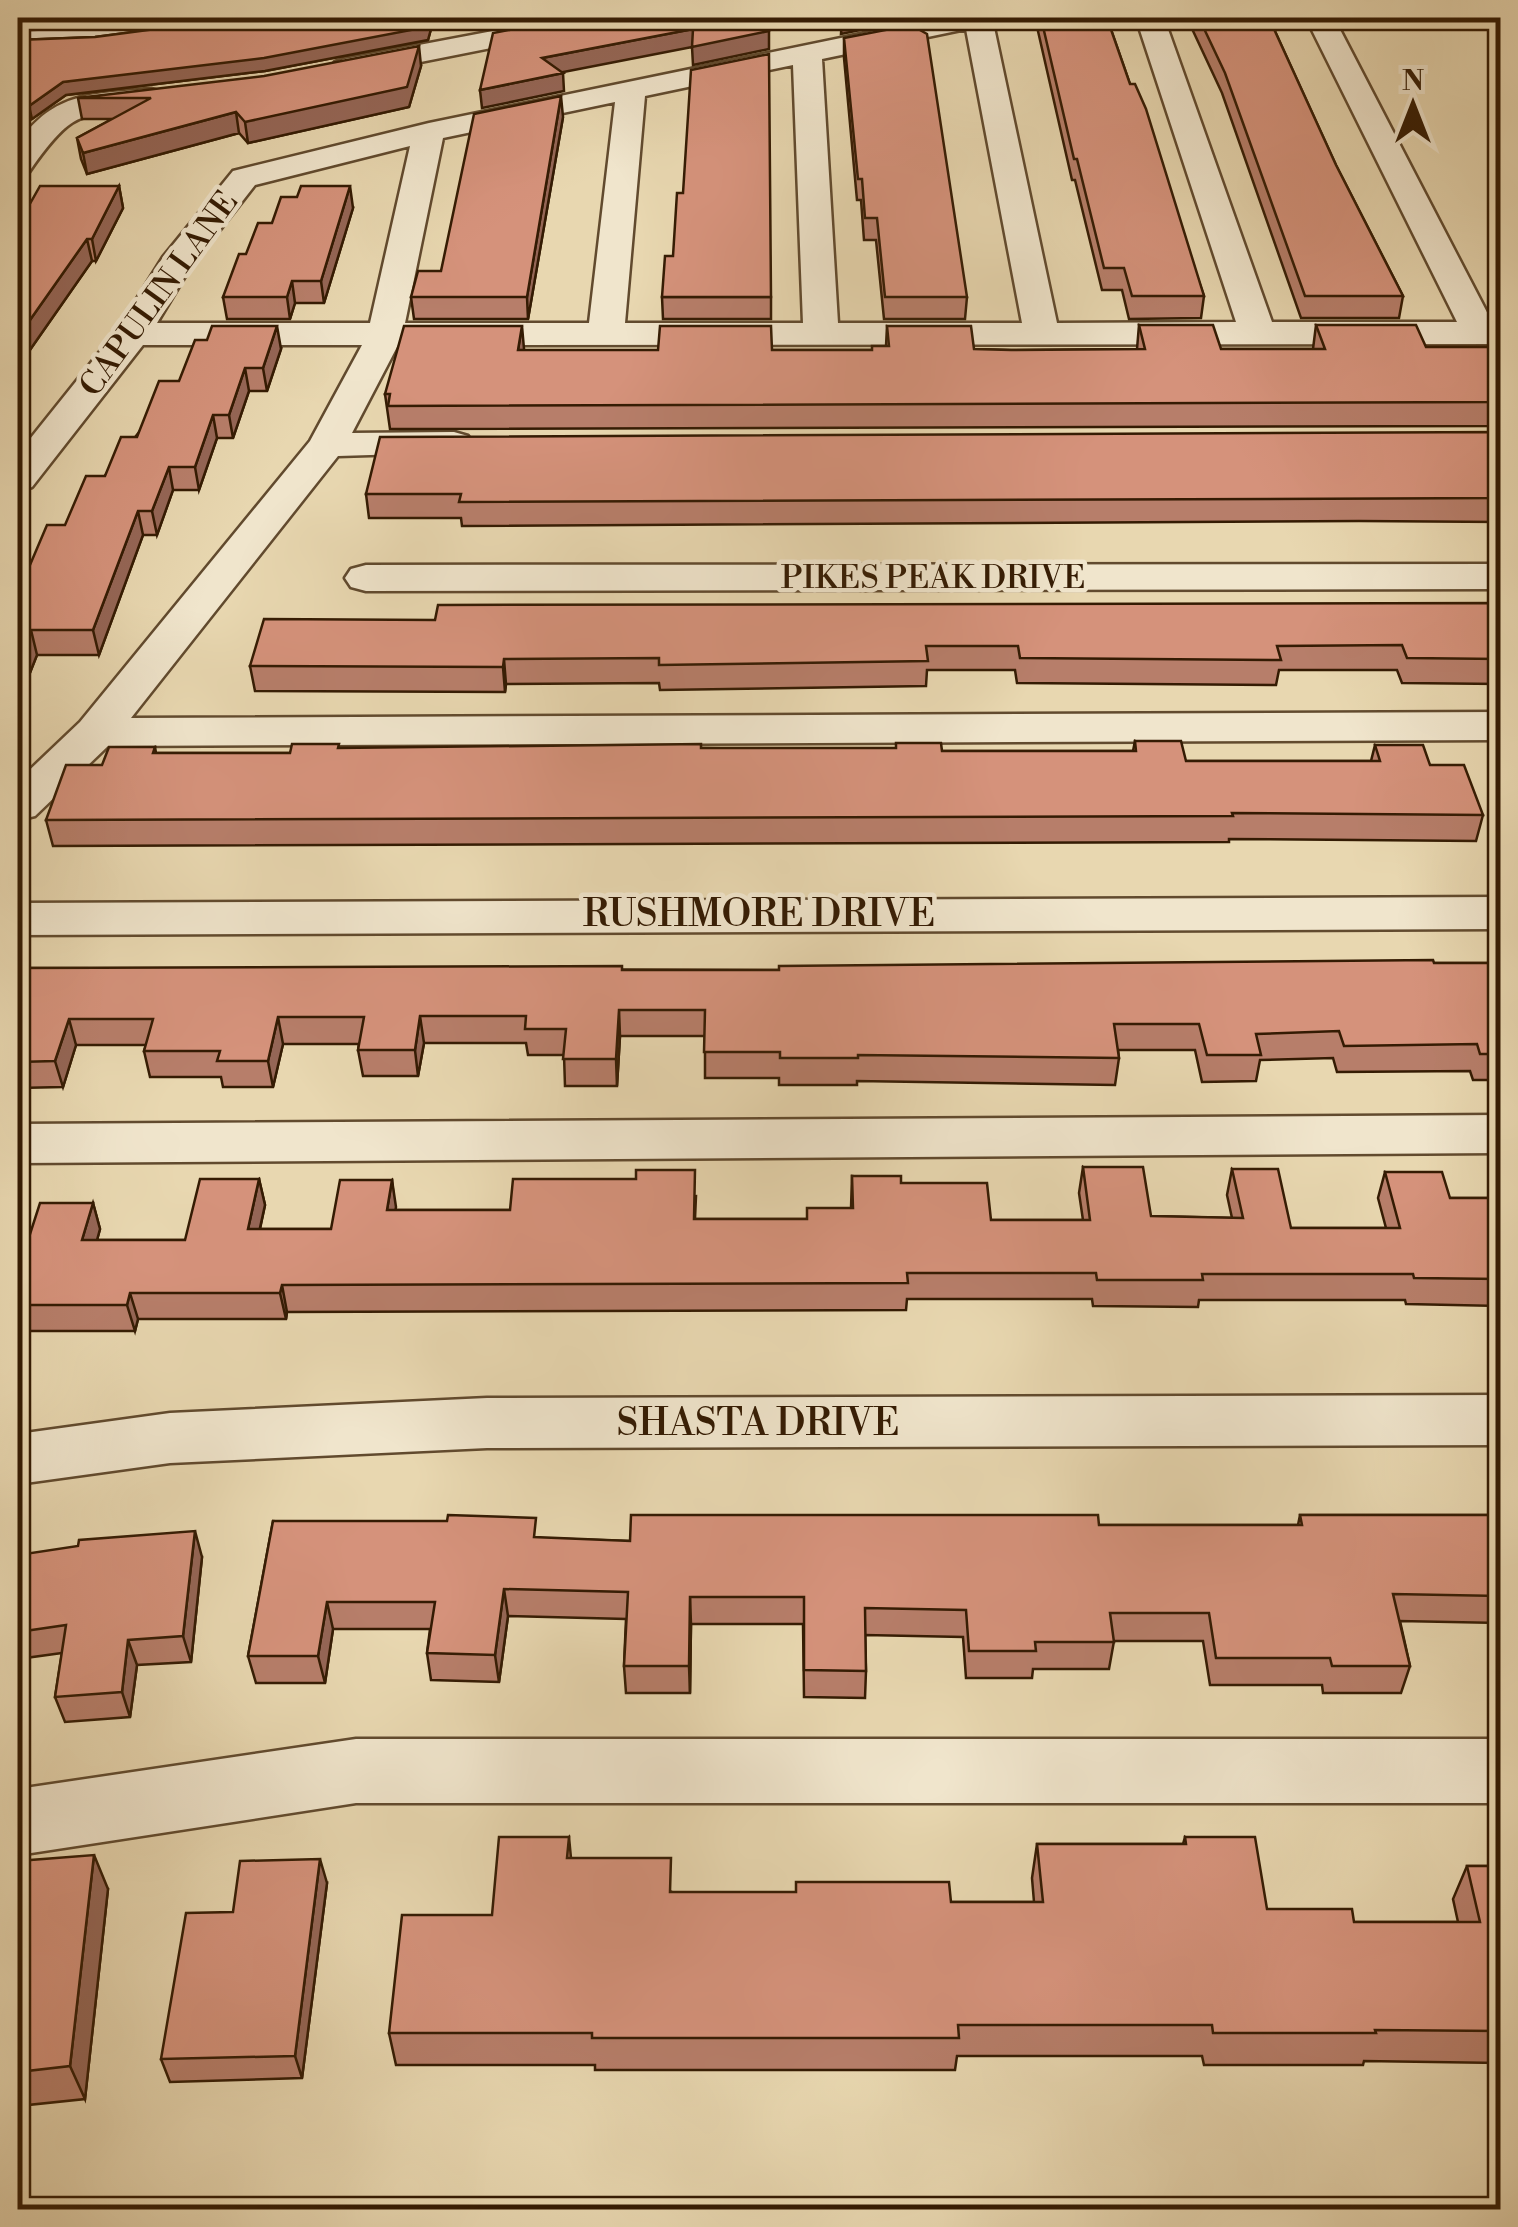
<svg xmlns="http://www.w3.org/2000/svg" width="1518" height="2227" viewBox="0 0 1518 2227" font-family="'Libre Bodoni',serif">
<rect width="100%" height="100%" fill="#e8d7b0"/>
<filter id="stains"><feTurbulence type="fractalNoise" baseFrequency=".002" numOctaves="4"/><feColorMatrix values="0 0 0 0 .2 0 0 0 0 .09 0 0 0 0 .02 0 0 0 .5 -.17"/></filter>
<radialGradient id="worn" r=".72"><stop offset=".6" stop-color="#630" stop-opacity="0"/><stop offset="1" stop-color="#630" stop-opacity=".3"/></radialGradient>
<g fill="none" stroke-linecap="round" stroke-linejoin="round">
<g stroke="#614a2e" stroke-width="5">
<path id="minor" d="M182 18H258L244 26 97 46 18 49V32L97 28Z
M561 18H616L602 26 345 77 335 74 330 68 335 62 345 59Z
M938 18H992L1057 323 1236 322 1136 18H1164L1272 322H1457L1306 18H1334L1492 322H1500V344L398 345 352 433 454 432 468 436 473 444 468 452 338 456 131 718 1500 712V740L108 746 35 816 18 820V781L80 722 310 441 362 345H143L32 487 18 491V454L118 329 163 257 233 171 429 123ZM966 29 1022 323H838L822 59ZM793 65 803 323H625L645 96ZM615 102 589 323H405L443 138ZM410 146 370 323H157L190 268 255 185Z
M151 89 162 92 166 98 162 104C84 124 83 94 29 172L18 174V143C55 91 92 94 151 89Z
M366 565 1500 564V589L366 591 351 587 345 578 351 569Z
M1500 897V929L18 935V903Z
M1500 1115V1153L18 1163V1124Z
M1500 1395V1445L487 1448 170 1463 18 1484V1434L170 1413 487 1398Z
M356 1739H1500V1803H356L18 1855V1789Z"/>
</g>
<use href="#minor" fill="#f0e5cc" fill-rule="evenodd"/>
</g>
<path fill="#b77e6a" stroke="#341b03" stroke-width="2.5" d="M239 18H434L428 40 265 71 66 95 32 119H18V40L95 37Z
M1035 18H1107L1204 296 1201 318 1129 319 1122 290H1102L1075 180H1072Z
M1187 18H1269L1336 165 1403 296 1399 318H1301L1222 93Z
M844 38 967 297 965 319H884L876 240H864L861 200H857L844 58Z
M421 66 409 107 248 143 239 133 87 174 81 159 77 138 112 119H82L78 98Z
M563 117 528 319H414L411 297 441 271Z
M119 186 123 208 96 261H92L18 367V225Z
M353 208 324 303H295L290 319H227L223 297 272 223Z
M662 297H771V319H663Z
M1139 325 1221 349H1313L1316 325 1426 347H1500V426L390 429 385 394 772 350H871L886 346 887 326 974 349 1011 350 1137 349Z
M281 349 267 391H249L233 438H217L199 490H173L157 535H143L99 655H37L18 703V579H24L179 381Z
M1500 432V522L1359 521 462 526 461 518H369L366 494Z
M1500 603V684L1402 683 1397 670H1279L1276 685 1017 683 1015 670H927L926 686 660 690 659 683 506 684 505 692 255 691 250 666 435 620Z
M1135 741 1186 761H1371L1375 745 1430 765 1483 815 1476 841 1229 839V842L53 846 46 820 102 765 155 747 156 753H290L340 748H701L942 751H1133Z
M1434 963H1500V1080H1473L1470 1071 1337 1072 1333 1058 1260 1060 1256 1081 1202 1082 1195 1050H1118L1119 1058 1115 1085 857 1081V1085H779V1078H705V1036H620L617 1086H565L564 1055H528L526 1043H424L418 1076H363L358 1050 359 1044H283L273 1087H223L221 1077H150L144 1051 146 1045H76L63 1087 18 1088V968L779 970Z
M1083 1167 1151 1216 1232 1218 1227 1195 1232 1169 1291 1228H1386L1378 1198 1385 1172 1450 1198H1500V1306L1406 1304 1405 1300H1199L1198 1307 1093 1306 1092 1299H907L906 1310 287 1312 286 1319H138L135 1331H18V1259H22L93 1203 100 1229 97 1240H185L259 1179 265 1205 260 1229H331L392 1180 395 1210H510L696 1196 695 1219H807L851 1208 852 1176 901 1183 991 1220H1083L1079 1193Z
M1300 1515H1500V1623L1400 1621 1410 1666 1401 1693H1323L1322 1685H1210L1203 1641H1114L1109 1669H1033L1032 1678H966L963 1637 865 1635 866 1671 865 1698 804 1697 803 1624H691L690 1693H626L624 1666 626 1619 508 1616 499 1682 431 1680 427 1653 430 1629H333L325 1683H256L248 1656 273 1521 538 1538 630 1541 1099 1525H1298Z
M18 1555 202 1557 191 1662 137 1665 130 1717 65 1722 55 1697 62 1653 18 1659Z
M569 1837 571 1858 672 1892 951 1902H1034L1032 1878 1037 1844H1183L1185 1837 1267 1909 1354 1922H1458L1453 1899 1467 1866H1500V2063L1364 2061 1363 2065H1204L1202 2056H957L955 2070H595V2065H396L389 2033 492 1915Z
M18 1861 108 1889 85 2099 18 2106Z
M327 1883 302 2078 170 2082 161 2059 233 1912Z"/>
<path fill="#956656" stroke="#341b03" stroke-width="2.5" d="M18 18H144L18 28V30Z
M430 18H434L428 40 265 71 66 95 32 119 29 106 63 82Z
M500 18H544L500 26Z
M842 18H881L880 26 841 34Z
M693 29 769 31V49L693 65 692 47 543 76 542 58Z
M419 46 421 66 409 107 248 143 245 122Z
M563 73 564 91 482 108 480 90Z
M561 96 563 117 528 319 527 297Z
M236 112 239 133 87 174 83 153Z
M119 186 123 208 96 261 92 239Z
M350 186 353 208 324 303 321 281Z
M87 239 92 261 18 367V337Z
M292 281 295 303 290 319 287 297Z
M277 326 281 349 267 391 263 368Z
M522 326 524 349 520 373 518 350Z
M245 368 249 391 233 438 229 415Z
M213 415 217 438 199 490 195 467Z
M169 467 173 490 157 535 152 511Z
M138 511 143 535 99 655 93 630Z
M31 630 37 655 18 703V662Z
M504 659 506 684 505 692 503 667Z
M619 1010 620 1036 617 1086 616 1059Z
M420 1016 424 1043 418 1076 415 1050Z
M278 1017 283 1044 273 1087 268 1061Z
M69 1019 76 1045 63 1087 55 1061Z
M259 1179 265 1205 254 1255 248 1229Z
M392 1180 396 1207 391 1237 387 1210Z
M93 1203 100 1229 90 1266 82 1240Z
M282 1285 287 1312 286 1319 280 1293Z
M130 1293 138 1319 135 1331 127 1305Z
M195 1531 202 1557 191 1662 183 1636Z
M504 1589 508 1616 499 1682 495 1655Z
M690 1597 691 1624 690 1693 689 1666Z
M327 1602 333 1629 325 1683 318 1656Z
M128 1640 137 1665 130 1717 122 1692Z
M94 1855 108 1889 85 2099 70 2066Z
M320 1859 327 1883 302 2078 295 2056Z"/>
<path fill="#d5927b" stroke="#341b03" stroke-width="2.5" d="M239 18H430L427 27 264 58 63 82 29 106H18V40L95 37Z
M574 18H769V31L692 47 693 29 542 58 563 73 480 90 493 33Z
M1041 18H1107L1130 84H1135L1146 109 1204 296H1132L1124 268H1104L1077 159H1074Z
M1199 18H1269L1336 165 1403 296H1305L1225 73Z
M911 25 927 34 967 297H885L877 218H865L862 179H858L844 38Z
M419 46 407 87 245 122 236 112 83 153 77 138 151 98H78L264 76Z
M769 54 771 297H662L665 256H673L677 193H683L691 70Z
M561 96 527 297H411L418 271H441L474 114Z
M40 186H119L92 239H87L18 337V225Z
M301 186H350L321 281H292L287 297H223L239 254H246L258 223H272L281 197H297Z
M1139 325H1213L1221 349H1325L1316 325H1416L1426 347H1500V402L388 406 390 394H385L404 326H522L518 350H658L660 326H771L772 350H872V346H889L887 326H971L974 349 1011 350 1145 349Z
M212 326H277L263 368H245L229 415H213L195 467H169L152 511H138L93 630H31L18 662V579H24L47 525H65L86 476H105L121 437H137L159 381H179L195 340H207Z
M1500 432V498L459 502 461 494H366L380 437Z
M1500 603V659L1407 658 1402 645 1277 646 1281 660 1020 658 1018 646H926L928 661 659 665V658L504 659 503 667 250 666 264 619 435 620 438 605Z
M1135 741H1181L1186 761H1380L1375 745H1423L1430 765H1464L1483 815 1232 813 1233 816 46 820 66 765H102L109 747H155L153 753H290L292 744H339L338 748 701 744V748H896V743H941L942 751H1136Z
M1433 960 1434 963H1500V1054H1480L1477 1044 1344 1046 1339 1031 1256 1034 1261 1055H1207L1199 1024H1114L1119 1058 858 1055V1058H780V1052H704L705 1010H619L616 1059H563L566 1029H525L526 1016H420L415 1050H358L364 1017H278L268 1061H217L220 1051H144L153 1019H69L55 1061 18 1062V968L622 966V970H779V966Z
M1083 1167H1143L1151 1216 1243 1218 1232 1169H1278L1291 1228H1400L1385 1172H1442L1450 1198H1500V1279L1414 1278 1413 1274H1202L1203 1280H1097L1096 1273H907L908 1283 282 1285 280 1293H130L127 1305H18V1259H22L40 1203H93L82 1240H185L200 1179H259L248 1229H331L340 1180H392L387 1210H510L513 1179H636V1170H695L694 1219H807V1208H853L852 1176H901V1183H987L991 1220H1090Z
M448 1515 536 1518 534 1537 630 1541 631 1515H1098L1099 1525H1302L1300 1515H1500V1596L1393 1594 1410 1666H1332L1330 1658H1216L1209 1613H1110L1114 1642H1035L1036 1651H969L966 1610 865 1608 866 1671 804 1670V1597H690L689 1666H624L628 1592 504 1589 495 1655 427 1653 435 1602H327L318 1656H248L273 1521H447Z
M195 1531 183 1636 128 1640 122 1692 55 1697 66 1625 18 1632V1555L78 1546 79 1540Z
M499 1837H569L567 1858H671L670 1892H796V1882H949L951 1902H1043L1037 1844H1186L1185 1837H1255L1267 1909H1352L1354 1922H1480L1467 1866H1500V2031L1375 2030 1376 2033H1213L1212 2025H958L959 2038H592V2033H389L402 1915H492Z
M94 1855 70 2066 18 2072V1861Z
M320 1859 295 2056 161 2059 186 1913 233 1912 240 1861Z"/>
<g text-anchor="middle" dominant-baseline="central" stroke-width="9" stroke-linejoin="round" paint-order="stroke">
<g font-size="32" fill="#341b03" stroke="#f0e5cc">
<text transform="translate(159 294) rotate(-54)">CAPULIN LANE</text>
<text x="933" y="578">PIKES PEAK DRIVE</text>
</g>
<g font-size="38" fill="#341b03" stroke="#f0e5cc">
<text x="759" y="914">RUSHMORE DRIVE</text>
<text x="758" y="1423">SHASTA DRIVE</text>
</g>
</g>
<rect width="1518" height="2227" fill="none" stroke="#e8d7b0" stroke-width="60"/>
<rect x="20" y="20" width="1478" height="2187" fill="none" stroke="#341b03" stroke-width="5"/>
<rect x="30" y="30" width="1458" height="2167" fill="none" stroke="#341b03" stroke-width="2.5"/>
<g transform="translate(1413 105)" stroke="#f0e5cc" stroke-width="8" paint-order="stroke">
<path d="M0-8L18 38L0 25L-18 38Z" fill="#341b03"/>
<text y="-15" font-size="28" font-weight="bold" text-anchor="middle" fill="#341b03">N</text>
</g>
<rect width="100%" height="100%" filter="url(#stains)"/>
<rect width="100%" height="100%" fill="url(#worn)"/>
</svg>
